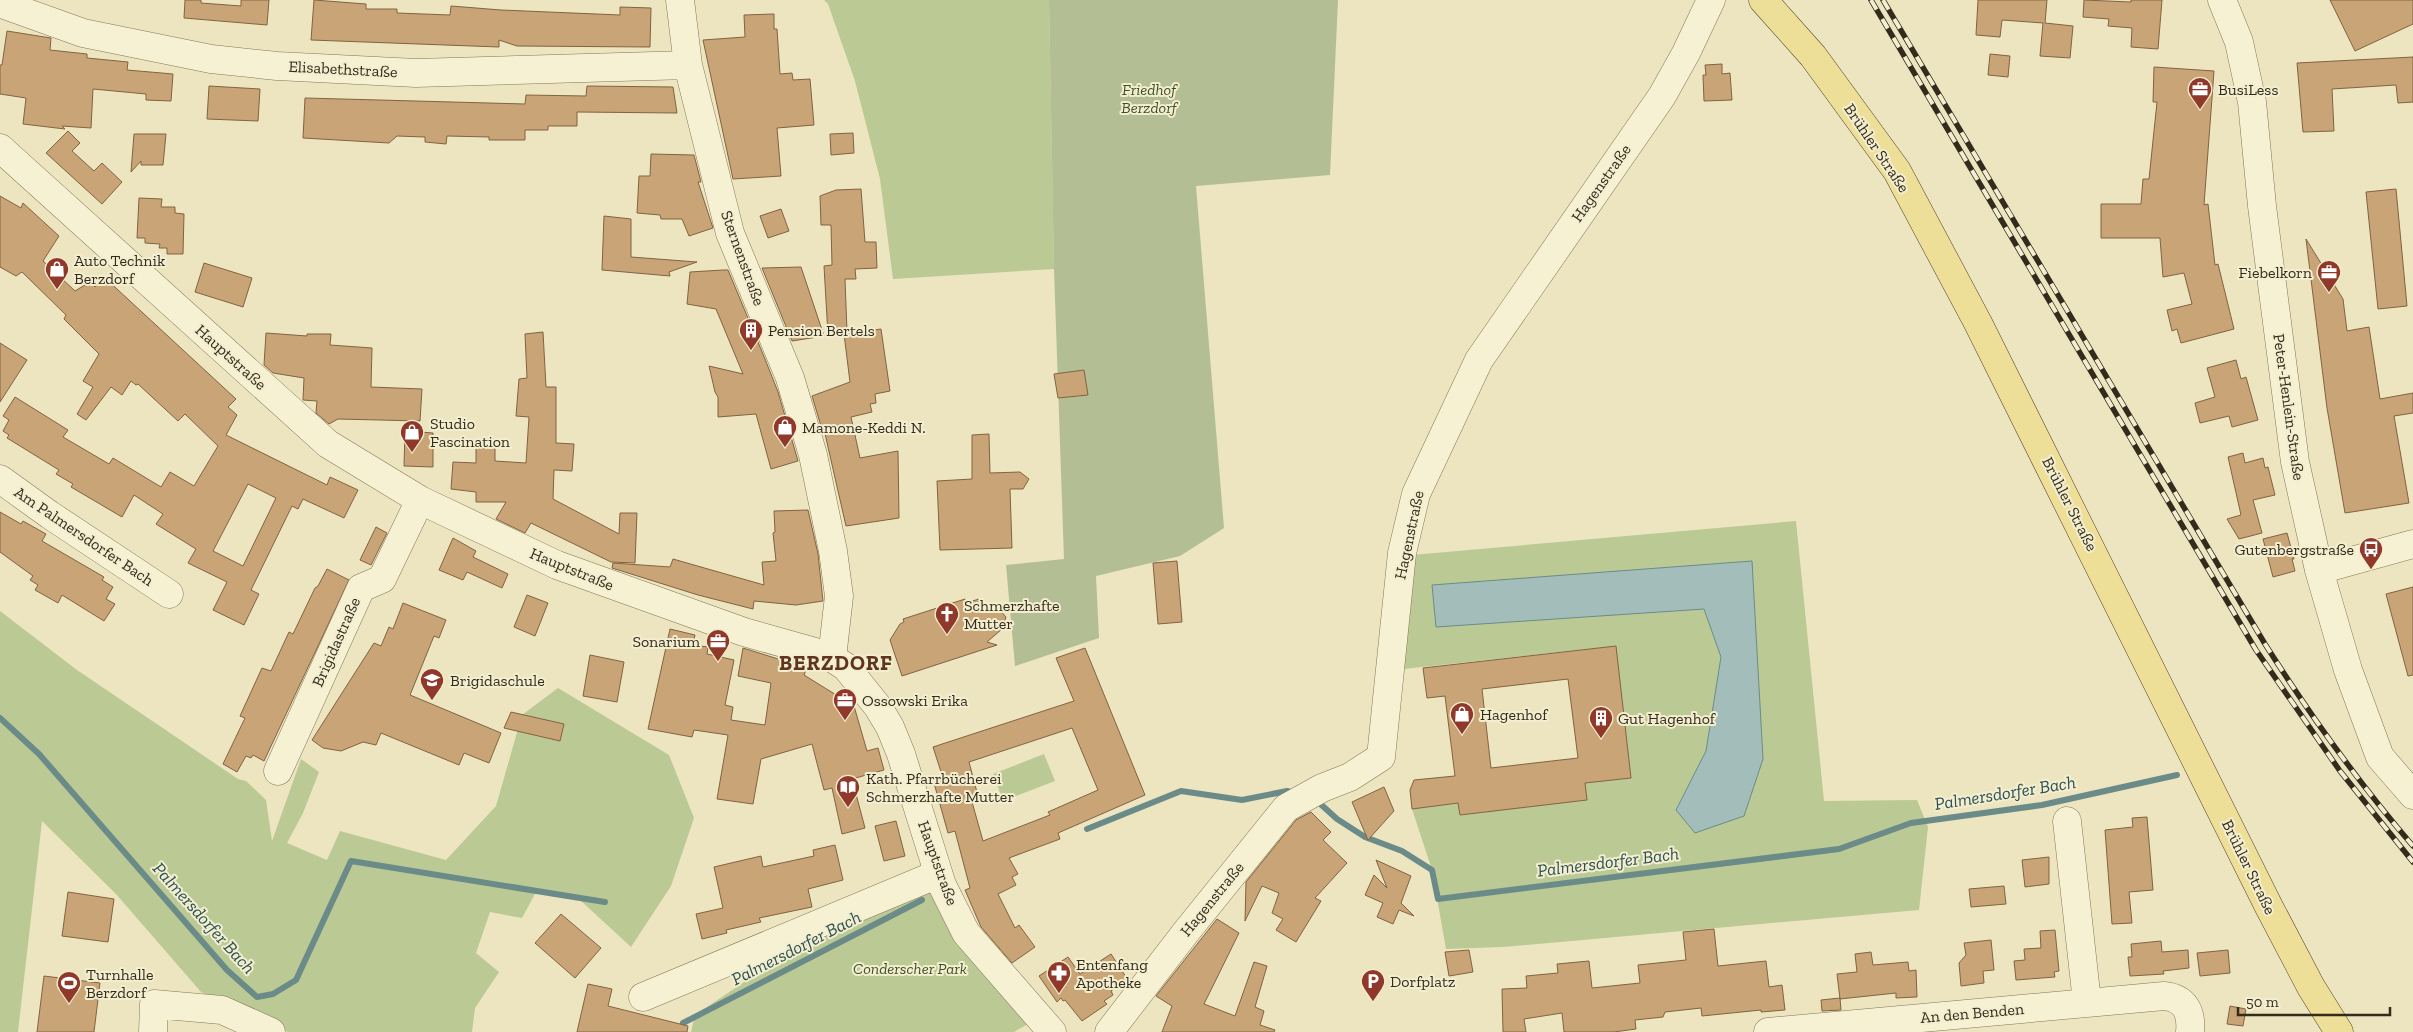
<svg xmlns="http://www.w3.org/2000/svg" width="2413" height="1032" viewBox="0 0 2413 1032" font-family="'Zilla Slab',serif">
<rect width="100%" height="100%" fill="#ece5c0"/>
<path fill="#bbc995" fill-rule="evenodd" d="M824 0H1049L1054 269 893 279 880 179 855 81 828 4Z
M1796 521 1824 801 1917 800 1928 827 1919 910 1503 947 1446 949 1432 870 1412 809 1458 803 1460 815 1587 800 1585 783 1631 778 1615 646 1404 669 1412 555ZM1704 608 1763 759 1676 810 1706 751 1721 657Z
M0 611 77 670 238 779 246 781 266 800 272 841 301 759 319 772 303 813 287 843 327 860 340 831 446 860 496 806 522 715 558 688 669 755 694 818 671 886 631 947 580 900 536 892 522 918 490 912 476 953 499 972 475 1008 472 1032H288L201 992 116 894 42 821 18 1032H0Z
M1044 754 1055 781 1003 801 993 774Z
M939 886 1035 1020 1014 1032H691L695 1015 789 952Z"/>
<path fill="#b3be94" d="M1049 0H1338L1330 175 1196 186 1224 528 1180 556 1096 576 1099 638 1015 666 1006 565 1064 559 1054 269Z"/>
<path fill="#a3beba" stroke="#6b8b88" d="M1752 561 1763 759 1744 816 1695 833 1676 810 1706 751 1721 657 1704 609 1436 627 1432 585Z"/>
<g fill="none" stroke-linecap="round" stroke-linejoin="round">
<path stroke="#6b8b88" stroke-width="6" d="M0 718 39 754 227 970 257 997 273 994 296 980 351 861 605 902
M1316 800 1337 819 1365 837 1402 851 1432 870 1438 899 1839 849 1911 823 2042 805 2177 775
M1087 829 1181 791 1242 800 1287 791 1294 793
M683 1023 922 900"/>
</g>
<path fill="#c8a477" stroke="#826340" fill-rule="evenodd" d="M185 0H201V3L241 6V0H269L267 25 184 18Z
M314 0 366 4V9H397V13L450 15 451 6 501 10 620 15V7L651 8 650 47 517 46 499 40V47L311 40Z
M1978 0H2047L2045 23 2073 26 2070 58 2040 56 2043 23 2002 20 2000 37 1976 35Z
M2084 0 2131 2V0H2162L2158 49 2131 47 2132 28 2108 26 2109 19 2083 17Z
M2330 0H2413V24L2355 51Z
M774 14V29H777L780 74 792 73 793 80 810 79 814 125 777 128 781 176 733 179 703 40 745 37 744 15Z
M7 31 51 38 50 50 87 54V58L128 62 127 70 173 74 171 101 146 100V94L93 89 91 128 62 126 65 129 23 124 26 98 0 94V65H2Z
M1990 54 2010 56 2008 77 1988 75Z
M2413 57V102L2398 103 2396 85 2332 89 2334 131 2303 132 2297 63Z
M1722 64V74L1730 73 1732 100 1704 101 1703 75H1706L1705 65Z
M2154 67 2214 71 2204 205 2208 204 2215 265 2218 264 2234 329 2181 343 2177 329 2172 331 2167 310 2192 304 2184 273 2163 277 2160 238H2101V204H2141L2143 179H2149L2157 102H2153Z
M209 86 260 89 258 121 207 119Z
M587 86 673 87 677 113 577 112V126H548V130H525V140H489V137L447 136 446 144 425 142V137L397 136 389 143 303 138 305 98 525 104 526 95 586 96Z
M68 131 80 143 72 151 94 171 102 163 122 182 102 204 46 153Z
M853 133 854 153 831 155 830 134Z
M134 134H166L163 165H141V161L131 172Z
M651 154 694 155 701 182H698L713 228 689 236 682 219H661L660 215 637 213 639 176H650Z
M861 189 865 242H876L877 268 855 269 856 279H845L847 332 828 335 824 266 832 265 831 225H821L820 196 836 190Z
M2396 189 2407 306 2378 309 2366 192Z
M0 196 21 208 23 203 59 236 43 261 75 291 90 282 95 287 104 277 236 399 228 407 237 415 226 435 327 485 330 477 358 490 344 518 303 499 298 509 292 506 251 590 259 594 244 625 213 610 227 582 188 563 196 549 156 524 163 514 134 495 122 517 71 487 73 484 56 474 59 470 7 438 9 435 3 431 9 420 3 416 15 397 68 430 63 437 109 464 113 458 161 487 170 472 194 486 218 446 185 414 178 421 138 384 136 385 131 381 122 395 111 387 86 420 77 414 93 387 83 381 99 354 64 319 66 315 22 272 16 276 0 267ZM248 484 276 498 243 566 213 551Z
M139 198 162 199 161 207H175V213L184 214 183 254H167V248H159L160 244 145 243V238H137Z
M781 209 789 231 768 238 760 216Z
M604 216 631 219V257L697 262 669 272 670 276 602 270Z
M2306 239 2343 299 2347 331 2369 327 2380 399 2413 393V413L2394 416 2409 503 2345 513 2327 408Z
M204 263 252 278 243 307 195 292Z
M801 267 824 336 792 341 762 268Z
M723 270H728L765 359 778 392 798 461 771 469 756 414 718 417V397L715 392 709 366 743 374 716 309 687 304 690 272Z
M881 329 890 391 875 394 876 403 870 404 872 412 851 417 860 458 898 451 899 518 846 526 823 425 821 426 812 396 850 382 844 334Z
M543 332 546 387H556V443L574 444 572 471 554 470 553 499 619 534 620 513H637L635 563 611 562 531 523 525 533 496 519 506 502H476V492L451 489 453 462 476 463V448H495V461L526 463 529 417 516 416 519 379 527 378 525 334Z
M266 333 307 336V334H331L330 345 372 348 371 387 422 389 420 421 338 419 329 424 316 413 317 401 303 400 304 378 273 373 264 365Z
M0 343 27 360 0 402Z
M2236 360 2241 379 2246 377 2258 420 2232 427 2229 416 2200 423 2195 403 2215 397 2207 368Z
M1084 370 1088 395 1058 398 1054 374Z
M405 431 433 433V467L404 466Z
M989 434 990 473 1020 472 1029 479 1023 489H1010L1012 548 940 550 937 481 972 479V435Z
M2243 453 2245 463 2263 458 2265 468 2268 467 2275 495 2253 500 2262 533 2239 539 2227 519 2241 515 2228 457Z
M808 510 818 554 823 601 796 605 754 601 753 609 698 595 612 568 613 563 670 567 673 559 764 585 762 562 776 561 773 533 775 532 774 511Z
M0 512 21 524 23 521 46 534 42 541 104 577 102 580 113 587 106 599 115 604 104 621 62 595 58 603 35 590 38 585 30 580 33 576 0 552Z
M376 527 387 533 371 565 360 560Z
M2287 533 2294 559H2292L2295 571 2273 577 2263 539Z
M453 538 476 551 473 557 508 574 502 588 467 572 463 580 439 570Z
M1177 561 1182 622 1158 624 1153 563Z
M327 569 349 580 264 761 253 755 251 758 246 756 237 772 223 764 245 718 240 716 262 668 271 671 289 632 293 634 315 588 318 586Z
M2413 587V675L2408 676 2386 594Z
M527 595 548 603 535 636 514 627Z
M965 599 966 603 979 599 980 604 996 606 1006 617 1002 629 987 642 997 645 902 676 890 640 900 624 904 622 903 619Z
M403 603 446 620 439 638 434 636 410 695 501 733 489 763 464 753 459 765 381 733 376 745 363 742 341 751 323 748 312 740 374 643 381 646 389 627 393 629Z
M670 629 695 635 693 645 708 647 707 654 734 660 725 705 733 707 731 720 765 725 771 683 738 676 743 648 807 668 804 675 854 706 867 751 878 748 884 770 852 779 865 828 842 834 832 788 824 790 812 744 761 759 753 804 717 799 728 735 694 730 692 737 648 729Z
M1616 646 1631 778 1585 783 1587 800 1460 815 1458 803 1412 809 1410 790 1414 780 1455 776 1445 696 1427 698 1423 668ZM1568 679 1578 758 1491 768 1482 689Z
M1085 648 1145 795 1058 833 1060 839 1009 858 1018 874 1012 877 1016 885 998 894 1015 928 1019 925 1035 947 1012 963 981 927 965 890 970 888 955 831 948 833 934 783 944 781 933 747 1074 701 1056 658ZM1072 728 1098 790 1048 812 1050 815 983 841 972 802 979 800 969 762Z
M590 655 624 662 617 702 583 696Z
M511 712 564 724 560 741 504 728Z
M1384 787 1394 811 1368 840 1352 802Z
M1311 812 1331 832 1323 840 1347 863 1315 898 1321 901 1296 942 1276 930 1283 919 1272 913 1279 893 1262 886 1245 921 1246 882 1296 820Z
M2147 817 2153 890 2129 892 2132 923 2112 924 2105 830 2133 827 2132 818Z
M896 821 905 856 884 861 875 826Z
M835 845 843 880 808 889 812 907 759 918 761 922 726 930 727 933 702 939 696 914 723 908 714 867 761 856 763 867 814 856 813 850Z
M2049 857V884L2025 887 2022 860Z
M1376 860 1411 876 1401 903 1414 916 1399 910 1393 924 1377 917 1383 903 1365 895 1374 875 1387 888Z
M2004 886 2006 904 1971 907 1969 889Z
M68 892 114 899 108 942 62 936Z
M561 914 601 948 575 978 535 943Z
M1217 919 1239 933 1204 1004 1235 1016 1254 962 1267 966 1255 1007 1264 1011 1260 1025 1275 1030 1274 1032H1162L1172 1006 1156 996Z
M1714 929 1718 966 1766 961 1769 987 1782 985 1785 1010 1761 1012V1010L1702 1016 1701 1008 1665 1012 1663 1017 1635 1020 1636 1029 1614 1032H1564L1562 1013 1524 1019 1526 1032H1503L1502 989 1527 988 1526 976 1558 973 1557 964 1589 961 1592 988 1640 983 1638 965 1686 960 1683 932Z
M2055 930 2059 971 2054 972 2055 977 2016 980 2014 961 2025 960 2024 949 2041 948 2040 931Z
M1991 940 1994 970 1983 971 1984 983 1961 986 1959 963 1966 955 1964 943Z
M2161 941 2162 952 2188 950 2189 968 2163 971 2164 974 2130 976 2128 957H2132L2131 944Z
M1469 950 1473 972 1449 976 1445 952Z
M2228 950 2230 973 2200 976 2197 953Z
M1871 952 1873 965 1908 962 1909 971 1916 970 1917 997 1896 998V993L1840 999 1837 974 1857 972 1855 954Z
M1111 954 1128 980 1111 991 1113 995 1104 1001 1107 1004 1082 1021 1065 1000 1063 1001 1061 998 1057 1002 1039 976 1068 957 1080 974Z
M44 976 100 983 94 1032H37Z
M588 984 612 989 608 1006 688 1026 687 1032H577Z
M1840 998 1841 1010 1822 1011 1821 1000Z
M2230 1006 2246 1009 2243 1026 2227 1024Z"/>
<g fill="none" stroke-linecap="round" stroke-linejoin="round">
<g stroke="#847659" stroke-width="29">
<path id="minor" d="M680 0 688 65 730 233 790 378 813 455 833 551 839 596 832 658
M2222 0 2239 42 2252 102 2262 206 2295 462 2319 570 2348 670 2380 757 2413 795
M5 5 83 33 211 59 277 66 416 73 688 65
M0 148 328 444 420 500 557 565 744 632 815 652 832 658 846 667 878 707 890 727 901 754 942 885 966 933 1052 1032
M0 479 50 515 169 594
M2319 570 2413 544
M278 771 361 588 382 579 420 500
M2067 821 2087 1002
M643 997 938 874
M153 1032 154 1004 222 1010 271 1032
M1109 1032 1186 932 1286 808 1322 788 1350 777 1381 757 1402 553 1416 494 1479 360 1662 96 1686 53 1711 0
M1768 1032 2164 996C2185 998 2192 1012 2190 1032"/>
</g>
<g stroke="#51432d" stroke-width="29">
<path id="major" d="M1763 0 1813 56 1897 171 1978 323 2268 905 2311 987 2339 1032"/>
</g>
<use href="#minor" stroke="#f7f1d3" stroke-width="28"/>
<use href="#major" stroke="#eedf98" stroke-width="28"/>
<g stroke="#342b1d" stroke-width="5.5">
<path id="rail" d="M1871 0 2256 650 2340 771 2413 862
M1883 0 2265 644C2310 715 2358 782 2413 846"/>
</g>
<use href="#rail" stroke="#f3eecf" stroke-width="4" stroke-dasharray="11" stroke-linecap="butt"/>
</g>
<defs>
<g id="office-pin" transform="scale(1.25)"><path d="M0 17L-7.5 6A9.5 9.5 0 1 1 7.5 6Z" fill="#90392b" stroke="#f3eecf"/><path d="M-6-3h4V-5.5h4V-3h4V5H-6ZM-1-4.5V-3h2v-1.5ZM-6 0V1H6V0Z" fill="#fff"/></g>
<g id="shop-pin" transform="scale(1.25)"><path d="M0 17L-7.5 6A9.5 9.5 0 1 1 7.5 6Z" fill="#90392b" stroke="#f3eecf"/><path d="M-5-2.5h2.3a2.7 3.5 0 0 1 5.4 0H5L5.5 6h-11ZM-1.5-2.5h3a1.5 2.3 0 0 0-3 0Z" fill="#fff"/></g>
<g id="building-pin" transform="scale(1.25)"><path d="M0 17L-7.5 6A9.5 9.5 0 1 1 7.5 6Z" fill="#90392b" stroke="#f3eecf"/><path d="M-4-6H4V6H1V3H-1V6H-4ZM-2.5-4.3h1.7v1.8h-1.7ZM.8-4.3h1.7v1.8H.8ZM-2.5-1h1.7V.8h-1.7ZM.8-1h1.7V.8H.8Z" fill="#fff"/></g>
<g id="bus-pin" transform="scale(1.25)"><path d="M0 17L-7.5 6A9.5 9.5 0 1 1 7.5 6Z" fill="#90392b" stroke="#f3eecf"/><path d="M-5-6H5V4H4V6H2V4H-2V6H-4V4H-5ZM-3.5-4V0h7V-4ZM-3.5 1.2v1.5H-2V1.2ZM2 1.2v1.5H3.5V1.2Z" fill="#fff"/></g>
<g id="church-pin" transform="scale(1.25)"><path d="M0 17L-7.5 6A9.5 9.5 0 1 1 7.5 6Z" fill="#90392b" stroke="#f3eecf"/><path d="M-1.2-6h2.4v3.5h3.3v2.4h-3.3V6h-2.4V-.1h-3.3v-2.4h3.3Z" fill="#fff"/></g>
<g id="school-pin" transform="scale(1.25)"><path d="M0 17L-7.5 6A9.5 9.5 0 1 1 7.5 6Z" fill="#90392b" stroke="#f3eecf"/><path d="M0-5L7-2L0 1L-7-2ZM-4 1L0 2.5L4 1V4Q0 6-4 4Z" fill="#fff"/></g>
<g id="library-pin" transform="scale(1.25)"><path d="M0 17L-7.5 6A9.5 9.5 0 1 1 7.5 6Z" fill="#90392b" stroke="#f3eecf"/><path d="M-6-4Q-3-5.5-.7-3.5V5Q-3 3-6 4ZM6-4Q3-5.5 .7-3.5V5Q3 3 6 4Z" fill="#fff"/></g>
<g id="pharmacy-pin" transform="scale(1.25)"><path d="M0 17L-7.5 6A9.5 9.5 0 1 1 7.5 6Z" fill="#90392b" stroke="#f3eecf"/><path d="M-2-6h4v4h4v4h-4v4h-4v-4h-4v-4h4Z" fill="#fff"/></g>
<g id="parking-pin" transform="scale(1.25)"><path d="M0 17L-7.5 6A9.5 9.5 0 1 1 7.5 6Z" fill="#90392b" stroke="#f3eecf"/><path d="M-3.5-5.5H1a3.5 3.5 0 0 1 0 7H-1V5.5H-3.5ZM-1-3.4V-.6H.8a1.4 1.4 0 0 0 0-2.8Z" fill="#fff"/></g>
<g id="stadium-pin" transform="scale(1.25)"><path d="M0 17L-7.5 6A9.5 9.5 0 1 1 7.5 6Z" fill="#90392b" stroke="#f3eecf"/><path d="M0-5a6.5 5 0 1 0 0 10a6.5 5 0 1 0 0-10ZM-3.5-1.8h7v3.6h-7Z" fill="#fff"/></g>
</defs>
<g fill-rule="evenodd">
<use href="#office-pin" x="2200" y="89"/>
<use href="#shop-pin" x="57" y="269"/>
<use href="#office-pin" x="2329" y="272"/>
<use href="#building-pin" x="751" y="330"/>
<use href="#shop-pin" x="785" y="427"/>
<use href="#shop-pin" x="412" y="432"/>
<use href="#bus-pin" x="2371" y="549"/>
<use href="#church-pin" x="947" y="614"/>
<use href="#office-pin" x="718" y="641"/>
<use href="#school-pin" x="432" y="680"/>
<use href="#office-pin" x="845" y="700"/>
<use href="#shop-pin" x="1462" y="714"/>
<use href="#building-pin" x="1601" y="718"/>
<use href="#library-pin" x="848" y="787"/>
<use href="#pharmacy-pin" x="1059" y="973"/>
<use href="#parking-pin" x="1373" y="981"/>
<use href="#stadium-pin" x="69" y="983"/>
</g>
<g text-anchor="middle" dominant-baseline="central" stroke-width="4" stroke-linejoin="round" paint-order="stroke">
<g font-size="16" fill="#342b1d" stroke="#f3eecf">
<text transform="translate(343 69) rotate(3)">Elisabethstraße</text>
<text transform="translate(1877 148) rotate(56)">Brühler Straße</text>
<text transform="translate(1601 183) rotate(-55)">Hagenstraße</text>
<text transform="translate(743 258) rotate(70)">Sternenstraße</text>
<text transform="translate(231 357) rotate(42)">Hauptstraße</text>
<text transform="translate(2289 407) rotate(82)">Peter-Henlein-Straße</text>
<text transform="translate(2070 504) rotate(63)">Brühler Straße</text>
<text transform="translate(1409 535) rotate(-78)">Hagenstraße</text>
<text transform="translate(84 536) rotate(34)">Am Palmersdorfer Bach</text>
<text transform="translate(572 569) rotate(22)">Hauptstraße</text>
<text transform="translate(336 642) rotate(-66)">Brigidastraße</text>
<text transform="translate(938 863) rotate(70)">Hauptstraße</text>
<text transform="translate(2249 867) rotate(64)">Brühler Straße</text>
<text transform="translate(1212 899) rotate(-51)">Hagenstraße</text>
<text transform="translate(1972 1013) rotate(-5)">An den Benden</text>
</g>
<g font-size="16" font-style="italic" fill="#3f5024" stroke="#f3eecf">
<text x="1149" y="89">Friedhof<tspan x="1149" dy="18">Berzdorf</tspan></text>
<text x="910" y="968">Conderscher Park</text>
</g>
<g font-size="16" fill="#342b1d" stroke="#f3eecf" text-anchor="start">
<text x="2218" y="89">BusiLess</text>
<text x="74" y="260">Auto Technik<tspan x="74" dy="18">Berzdorf</tspan></text>
<text x="2312" y="272" text-anchor="end">Fiebelkorn</text>
<text x="768" y="330">Pension Bertels</text>
<text x="430" y="423">Studio<tspan x="430" dy="18">Fascination</tspan></text>
<text x="802" y="427">Mamone-Keddi N.</text>
<text x="2354" y="549" text-anchor="end">Gutenbergstraße</text>
<text x="964" y="605">Schmerzhafte<tspan x="964" dy="18">Mutter</tspan></text>
<text x="700" y="641" text-anchor="end">Sonarium</text>
<text x="450" y="680">Brigidaschule</text>
<text x="862" y="700">Ossowski Erika</text>
<text x="1480" y="714">Hagenhof</text>
<text x="1618" y="718">Gut Hagenhof</text>
<text x="866" y="778">Kath. Pfarrbücherei<tspan x="866" dy="18">Schmerzhafte Mutter</tspan></text>
<text x="1076" y="964">Entenfang<tspan x="1076" dy="18">Apotheke</tspan></text>
<text x="86" y="974">Turnhalle<tspan x="86" dy="18">Berzdorf</tspan></text>
<text x="1390" y="981">Dorfplatz</text>
</g>
<g font-size="18" font-style="italic" fill="#2c5053" stroke="#f3eecf">
<text transform="translate(2005 793) rotate(-9)">Palmersdorfer Bach</text>
<text transform="translate(1608 862) rotate(-7)">Palmersdorfer Bach</text>
<text transform="translate(204 918) rotate(48)">Palmersdorfer Bach</text>
<text transform="translate(796 948) rotate(-27)">Palmersdorfer Bach</text>
</g>
<g font-size="21" font-weight="bold" letter-spacing="1" fill="#5f351e" stroke="#f3eecf">
<text x="836" y="662">BERZDORF</text>
</g>
</g>
<path d="M2238 1007v8h152v-8" fill="none" stroke="#342b1d" stroke-width="2.5"/>
<text x="2246" y="1007" font-size="15" fill="#342b1d" stroke="#f3eecf" stroke-width="4" paint-order="stroke">50 m</text>
</svg>
